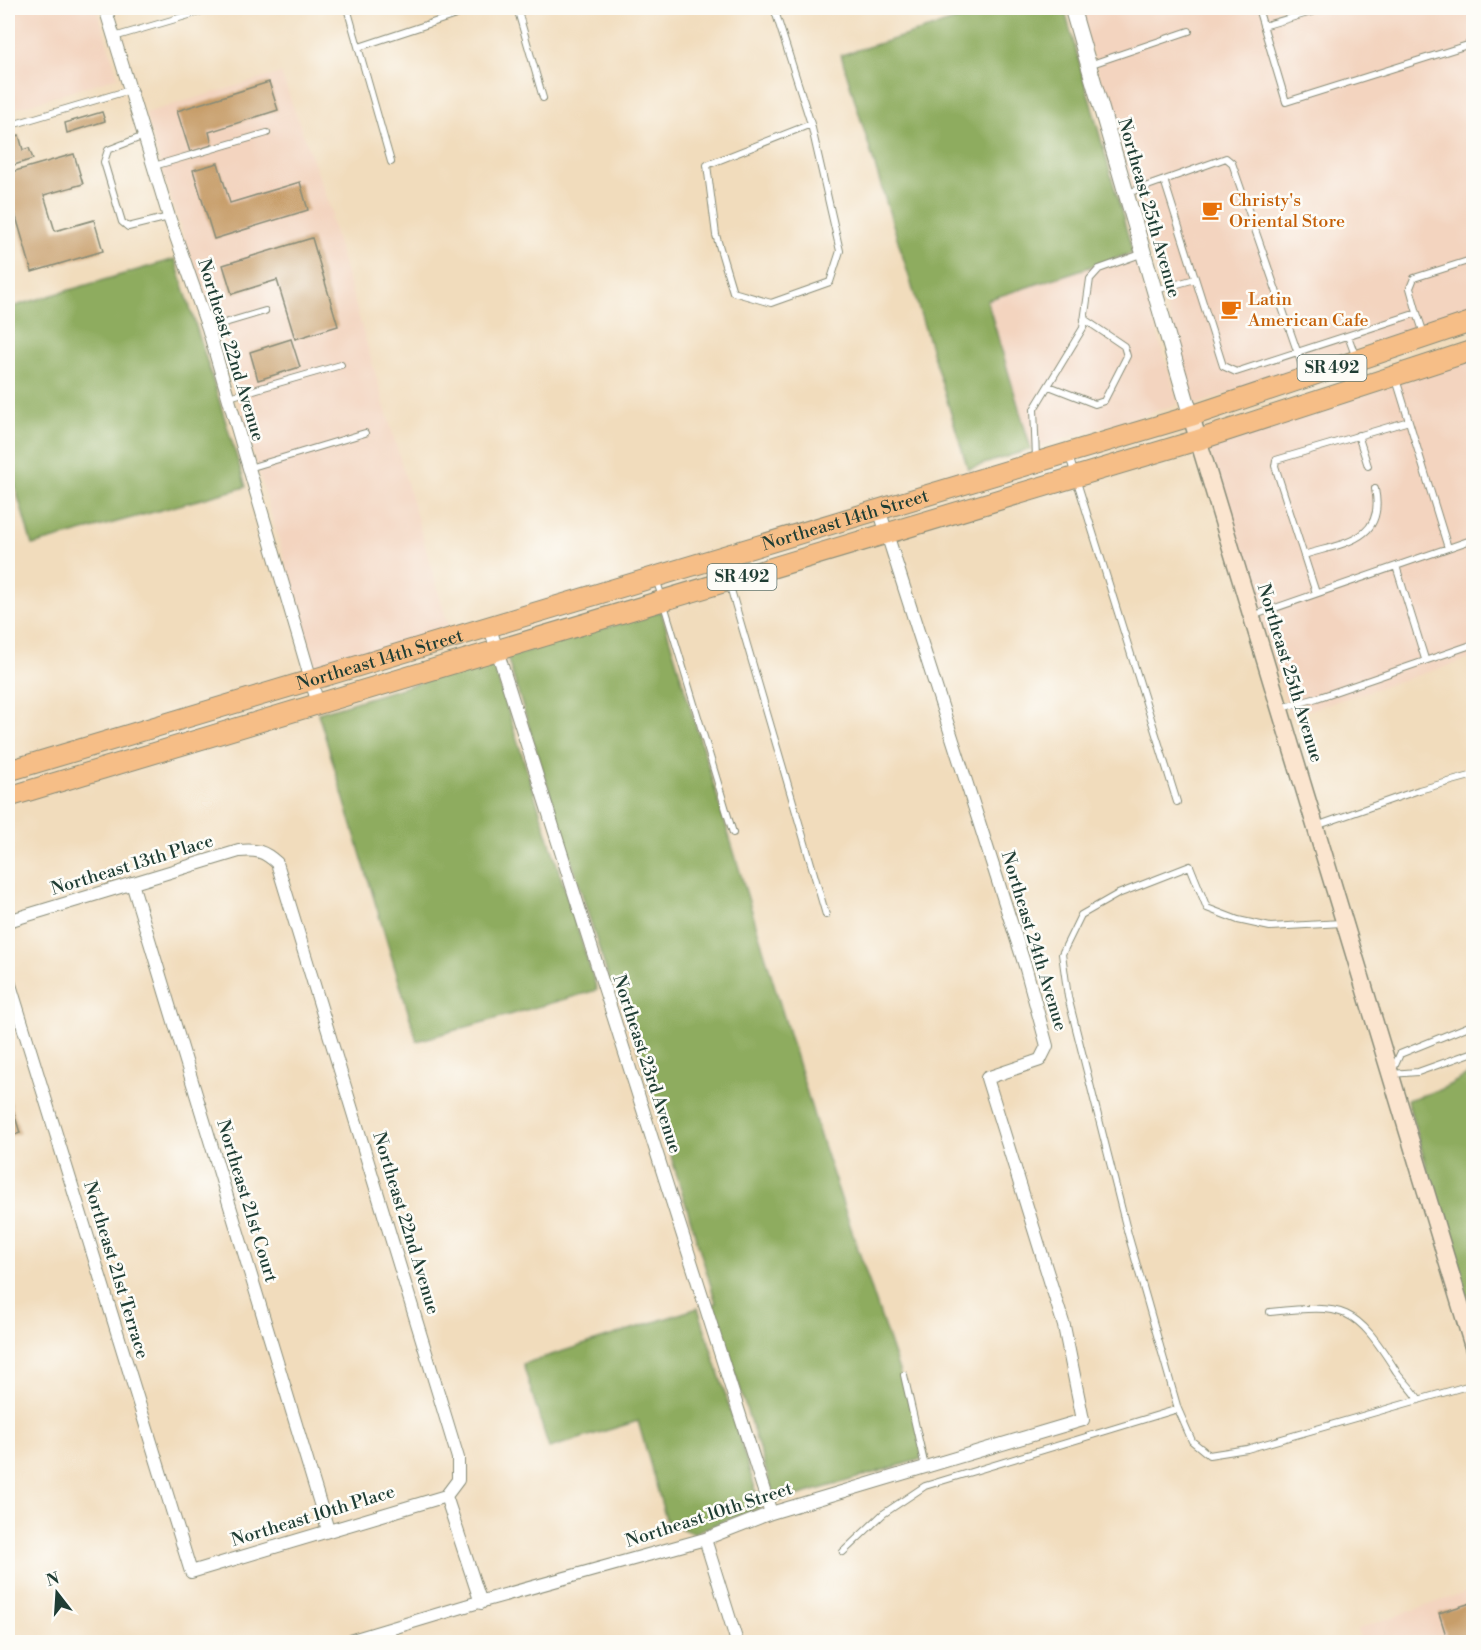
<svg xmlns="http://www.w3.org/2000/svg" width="1481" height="1650" viewBox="0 0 1481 1650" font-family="'Libre Bodoni',serif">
<rect width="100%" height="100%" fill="#fdfcf7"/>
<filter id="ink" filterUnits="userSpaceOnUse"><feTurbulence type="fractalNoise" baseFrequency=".0167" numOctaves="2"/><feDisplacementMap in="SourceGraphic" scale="12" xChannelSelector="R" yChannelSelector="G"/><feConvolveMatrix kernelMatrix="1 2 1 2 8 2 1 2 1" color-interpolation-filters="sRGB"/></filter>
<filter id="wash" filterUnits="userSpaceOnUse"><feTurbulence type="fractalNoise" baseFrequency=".008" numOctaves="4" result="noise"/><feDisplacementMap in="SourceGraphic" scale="24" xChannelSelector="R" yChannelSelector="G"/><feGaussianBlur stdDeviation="1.35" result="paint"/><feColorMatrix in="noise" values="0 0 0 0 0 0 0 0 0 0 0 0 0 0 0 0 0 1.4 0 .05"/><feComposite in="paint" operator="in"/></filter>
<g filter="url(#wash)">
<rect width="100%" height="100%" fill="#f1dcbc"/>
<path fill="#f3d4bf" d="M8 8H97L118 77 8 111Z
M1079 8H1473V309L1195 405Z
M281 73 333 215 330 217 449 628 316 668 216 326 176 215 145 113Z
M1133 253 1179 404 1031 449 987 300Z
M1473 359V658L1290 716 1208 446Z
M1473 1590V1642H1361L1357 1629Z"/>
<path fill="#8eac5e" stroke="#567449" stroke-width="1.5" d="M997 8H1064L1133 253 987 300 1031 449 968 469 841 55Z
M175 259 246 487 32 545 8 462V308Z
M661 611 820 1136 928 1457 776 1502 713 1304 716 1303 711 1286 618 984 611 986 507 657Z
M492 661 597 990 417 1041 318 713Z
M1473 1072 1474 1293 1465 1296 1407 1100 1440 1090Z
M698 1308 761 1507 693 1533 667 1523 638 1421 549 1448 523 1364Z"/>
<g id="blocks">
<path fill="#c79e6a" d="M269 82 278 110 209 132 212 145 190 152 177 111Z
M102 112 105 121 67 133 65 123Z
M19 135 23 150 29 148 33 159 8 167V139Z
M74 154 83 184 44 195 55 231 94 220 103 251 32 272 8 189V173Z
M218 163 230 203 300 182 308 210 214 239 193 170Z
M312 238 338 326 295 339 277 280 232 294 223 265Z
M291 339 300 367 258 380 250 352Z
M8 1093 20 1133 8 1137Z
M1474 1602V1642H1448L1439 1613Z"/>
</g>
</g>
<g filter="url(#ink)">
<use href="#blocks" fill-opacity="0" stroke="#888c78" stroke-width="1.5"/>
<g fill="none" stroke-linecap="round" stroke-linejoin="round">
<g stroke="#888c78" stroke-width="8">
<path id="service" d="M347 8 391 162
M517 8 543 98
M774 8 811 124
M1258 8 1286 102 1474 43
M1470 8 1474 21
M1263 26 1325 8
M114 37 213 8
M359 47 477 8
M1089 65 1189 31
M811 124 840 251 830 282 771 303 733 292 716 235 707 165Z
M8 126 130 90
M144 136 108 150 104 162 122 222 128 227 169 217
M154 166 267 133
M1164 180 1223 366 1236 372 1417 313 1424 334
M1128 193 1226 158 1232 163 1305 374
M1156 290 1195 279
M1417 313 1410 288 1414 278 1474 259
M208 328 265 311
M1348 336 1356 358
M1396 379 1448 548
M1049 386 1095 404 1104 401 1127 356 1124 346 1084 319
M229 397 341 365
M1358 435 1368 466
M1069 456 1177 802
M1036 458 1034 409 1083 328 1090 279 1099 269 1141 254
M249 468 365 433
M1304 555C1342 543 1386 541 1375 489
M722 559 826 915
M1396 566 1425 659
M656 578 733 833
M1316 593 1275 466 1276 460 1409 421
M1252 616 1474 539
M1281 708 1317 698 1474 644
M1316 826 1419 790 1474 775
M1474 1024 1400 1054 1391 1074 1418 1072 1474 1052
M1270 1312C1346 1304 1355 1306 1396 1371 1403 1381 1413 1389 1419 1400
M904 1375 925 1467
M1178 1409 1192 1441 1209 1455 1247 1449 1474 1384
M843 1552 883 1514 925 1486 1178 1409 1128 1234 1068 997 1062 954 1081 915 1118 894 1190 866 1207 908 1238 920 1270 927 1342 923"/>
</g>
<g stroke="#888c78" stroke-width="14">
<path id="minor" d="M105 8 169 217 208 328 318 704
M489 625 771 1513
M132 883 328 1530
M8 921 239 851C256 849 264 851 277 863L458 1458V1480L446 1496 481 1603
M8 978 191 1572 446 1496
M705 1539 737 1642
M346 1642 479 1602 705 1539 771 1513 1083 1420 1064 1326 987 1078 1040 1060 1047 1046 1026 969 879 509"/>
</g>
<g stroke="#888c78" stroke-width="17">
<path id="tertiary" d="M1072 8 1191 416"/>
</g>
<g stroke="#888c78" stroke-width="19">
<path id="secondary" d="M1191 416 1474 1350"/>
</g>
<g stroke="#888c78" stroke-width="22">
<g id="primary">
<path id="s1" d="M8 771 1191 416 1474 321"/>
<path d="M8 797 1198 440 1474 350"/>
</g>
</g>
<use href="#service" stroke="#fff" stroke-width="6"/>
<use href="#minor" stroke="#fff" stroke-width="12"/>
<use href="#tertiary" stroke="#fff" stroke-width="15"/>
<use href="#secondary" stroke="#fbe5cf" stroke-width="16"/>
<use href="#primary" stroke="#f6be87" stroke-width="20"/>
</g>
</g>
<defs>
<g id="cafe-bare" transform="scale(1.62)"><path d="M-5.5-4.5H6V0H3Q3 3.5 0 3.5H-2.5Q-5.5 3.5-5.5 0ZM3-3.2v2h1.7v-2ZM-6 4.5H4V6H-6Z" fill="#e8710a" stroke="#fdfcf7" stroke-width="2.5" paint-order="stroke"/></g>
</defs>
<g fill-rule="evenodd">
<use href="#cafe-bare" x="1212" y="210"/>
<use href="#cafe-bare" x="1231" y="309"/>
</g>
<g text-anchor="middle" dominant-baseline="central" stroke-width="5" stroke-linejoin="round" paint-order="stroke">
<g fill="#fdfcf7" stroke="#62766e" stroke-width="1.5">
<rect x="1297.5" y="355" width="69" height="26" rx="4.5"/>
<rect x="707.5" y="564" width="69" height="26" rx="4.5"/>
</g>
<g font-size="16" font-weight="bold" fill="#1f3d34">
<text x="1332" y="368">SR 492</text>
<text x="742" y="577">SR 492</text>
</g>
<g font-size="18" fill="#c56008" stroke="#fdfcf7" text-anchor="start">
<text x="1229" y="200">Christy's<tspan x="1229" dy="21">Oriental Store</tspan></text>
<text x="1248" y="299">Latin<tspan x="1248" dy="21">American Cafe</tspan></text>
</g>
<g font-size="18" fill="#1f3d34" stroke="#fdfcf7">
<text transform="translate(1149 208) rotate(74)">Northeast 25th Avenue</text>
<text transform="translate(231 350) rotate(73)">Northeast 22nd Avenue</text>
<text stroke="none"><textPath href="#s1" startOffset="874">Northeast 14th Street</textPath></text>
<text stroke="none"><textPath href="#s1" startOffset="388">Northeast 14th Street</textPath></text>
<text transform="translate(1290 673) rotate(73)">Northeast 25th Avenue</text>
<text transform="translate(132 865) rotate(-17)">Northeast 13th Place</text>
<text transform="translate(1034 941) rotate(73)">Northeast 24th Avenue</text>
<text transform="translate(647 1064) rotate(72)">Northeast 23rd Avenue</text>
<text transform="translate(247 1201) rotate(73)">Northeast 21st Court</text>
<text transform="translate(406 1223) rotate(73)">Northeast 22nd Avenue</text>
<text transform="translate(116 1270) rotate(73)">Northeast 21st Terrace</text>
<text transform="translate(709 1515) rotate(-18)">Northeast 10th Street</text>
<text transform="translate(313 1516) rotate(-17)">Northeast 10th Place</text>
</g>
</g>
<rect width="1481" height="1650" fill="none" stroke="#fdfcf7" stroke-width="30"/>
<g transform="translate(57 1593) rotate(343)" stroke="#fdfcf7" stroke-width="4.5" paint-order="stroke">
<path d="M0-4.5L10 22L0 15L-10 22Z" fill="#1f3d34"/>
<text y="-9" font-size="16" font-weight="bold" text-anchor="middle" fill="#1f3d34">N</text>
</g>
</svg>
